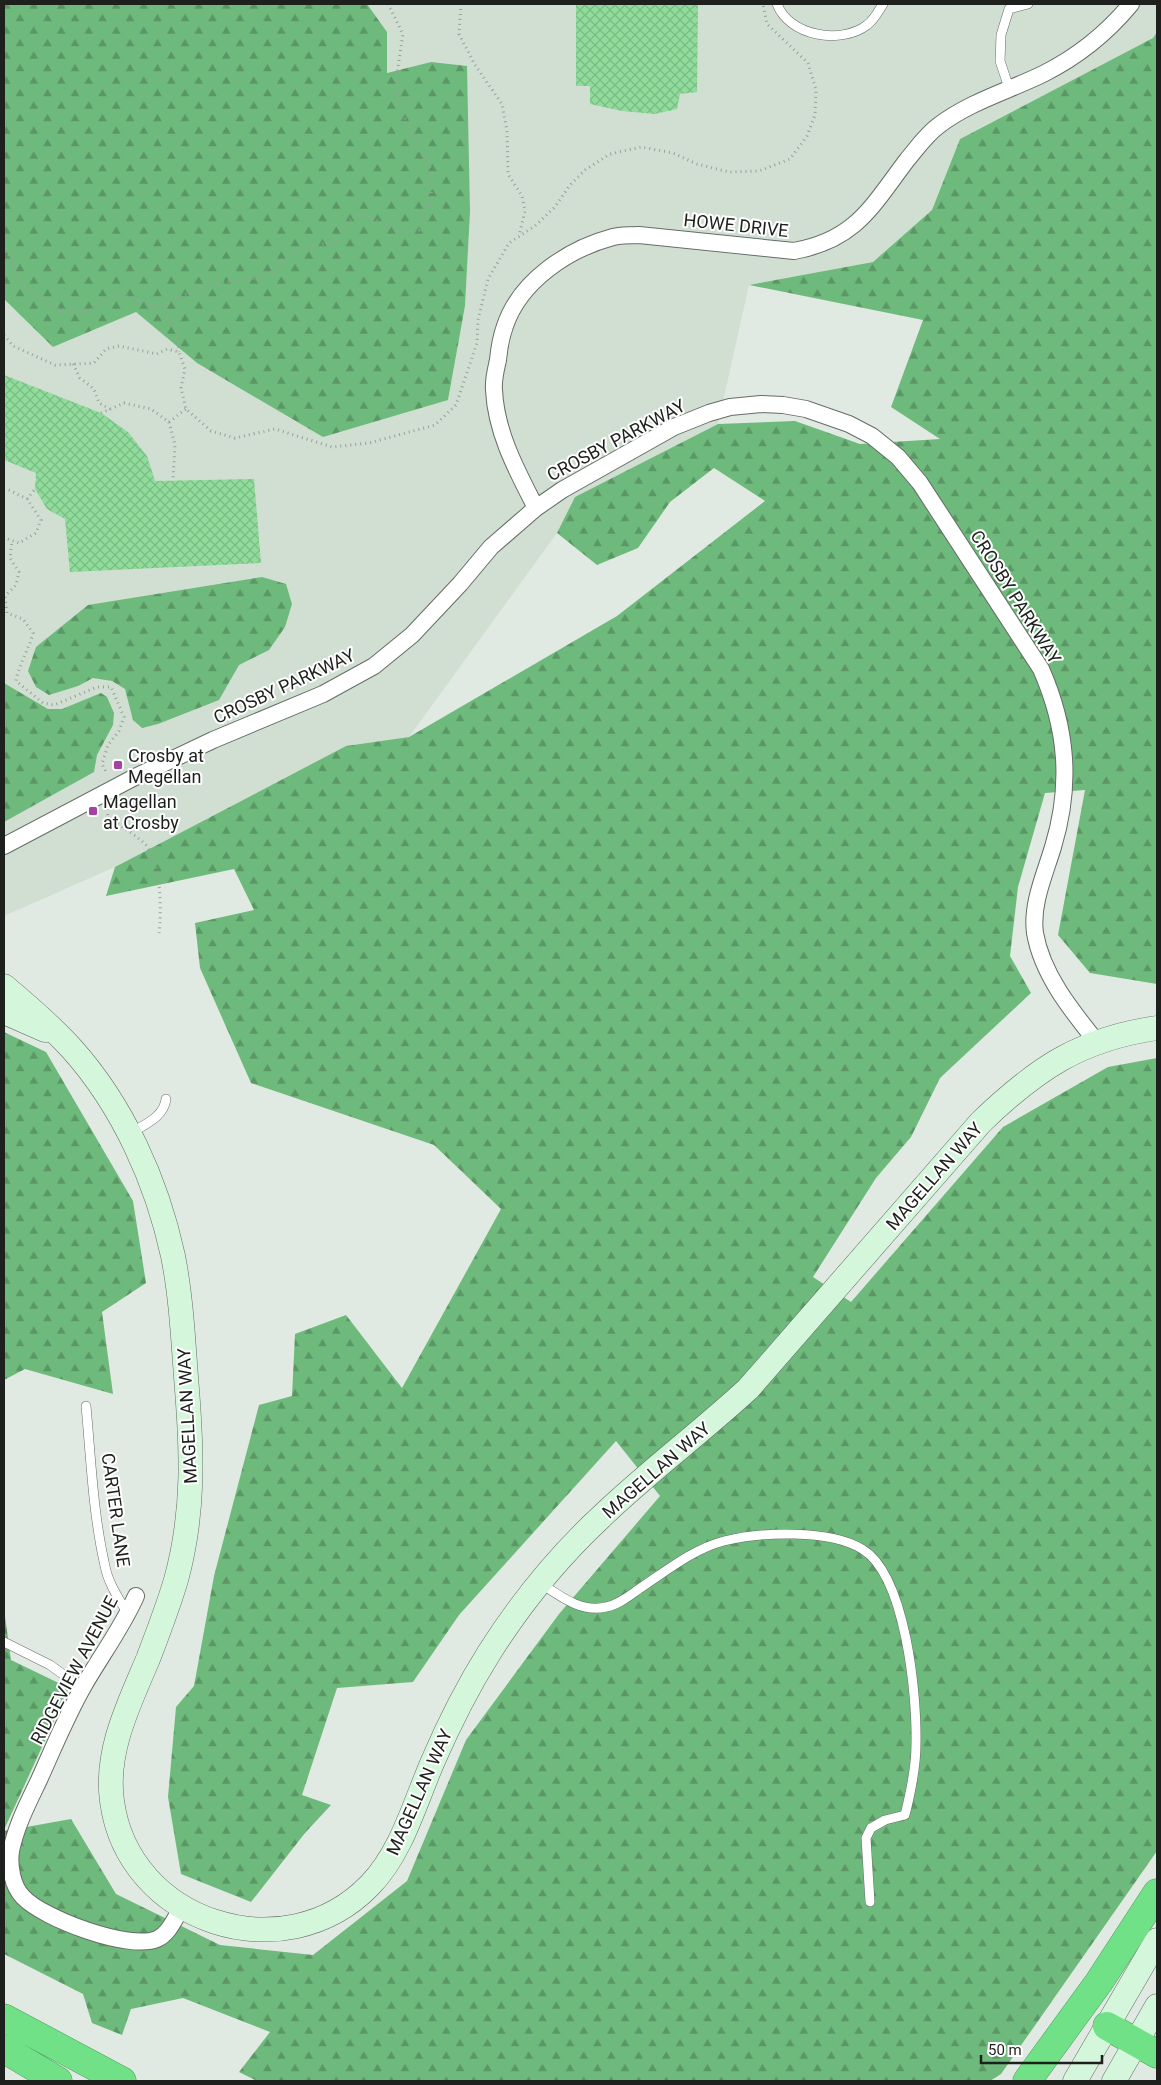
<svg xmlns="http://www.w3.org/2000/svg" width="1161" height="2085" viewBox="0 0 1161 2085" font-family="Roboto,sans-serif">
<defs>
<pattern id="forest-firs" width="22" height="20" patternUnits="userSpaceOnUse" patternTransform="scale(1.25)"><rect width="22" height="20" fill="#6eba7c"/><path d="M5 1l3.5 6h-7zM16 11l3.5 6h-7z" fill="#5a9765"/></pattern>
<pattern id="building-cross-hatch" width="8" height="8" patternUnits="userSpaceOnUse" patternTransform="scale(1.25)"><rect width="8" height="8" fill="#8fdc9b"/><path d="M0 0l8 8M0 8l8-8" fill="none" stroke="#7bbc85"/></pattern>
</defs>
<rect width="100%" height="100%" fill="#e1eae2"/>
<path fill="#d0dfd2" d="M367 4H1157V32L1153 38 960 139 932 210 873 262 749 285 718 424 575 498 557 533 409 737 346 746 115 867 4 916V299L53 347 136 312 197 363 448 400 465 306 470 212 431 62 387 73V32Z"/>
<path fill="url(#forest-firs)" d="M4 4H367L387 32V73L431 62 467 66 470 212 465 306 448 400 323 437 197 363 136 312 53 347 4 299Z
M1157 32V984L1090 973 1058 935 1085 790 1045 793 1018 887 1010 956 1031 993 940 1078 911 1137 876 1178 813 1277 851 1302 1003 1127 1108 1067 1157 1058V1851L1001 2074 990 2081H257L239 2072 270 2032 183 1998 131 2009 122 2035 92 2023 83 1994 4 1954V1831L71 1819 116 1894 220 1945 313 1955 407 1881 466 1740 559 1614 660 1496 616 1441 459 1615 413 1682 337 1688 302 1795 331 1805 305 1833 251 1902 181 1874 168 1797 176 1707 194 1686 214 1576 259 1405 292 1396 295 1334 346 1315 402 1388 501 1209 434 1145 251 1083 200 968 195 923 254 910 234 869 106 896 115 867 346 746 409 737 617 616 765 501 714 468 670 502 638 548 597 565 557 533 575 497 718 424 795 421 860 444 940 439 891 407 923 320 749 285 873 262 932 210 960 139 1153 38Z
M262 577 286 584 292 604 285 627 269 650 239 665 219 700 158 724 142 728 133 720 125 689 112 681 93 678 78 686 49 695 36 687 28 671 36 647 88 605Z
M4 683 48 709H62L101 693 107 697 114 713 113 725 97 755 94 772 4 822Z
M4 1032 46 1052 133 1201 146 1283 102 1312 113 1394 25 1369 4 1380Z
M4 1609 11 1660 69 1688 4 1830Z"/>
<path fill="url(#building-cross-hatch)" d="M576 4H698L697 92 680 94 677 109 655 114 622 111 590 104V86H576Z
M4 375 101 413 128 432 147 456 155 481 254 479 261 563 70 572 65 519 47 509 35 489 36 473 4 460Z"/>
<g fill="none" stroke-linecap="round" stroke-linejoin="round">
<g stroke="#656d66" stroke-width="10">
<path id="lane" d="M777 4C789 36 841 45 867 25 874 20 878 12 883 4
M1009 9 1001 35 1000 61 1009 88
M1009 9 1028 4
M131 1133C145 1124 164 1117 166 1099
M86 1406C91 1459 93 1514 105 1566 108 1583 119 1599 128 1614
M540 1583C560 1596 581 1613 606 1607 618 1605 629 1596 639 1589 666 1571 693 1549 724 1541 761 1532 829 1529 862 1549 906 1575 917 1696 916 1744 916 1768 911 1791 905 1815L885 1820 871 1828 866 1838 870 1902
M4 1642 50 1665 82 1688"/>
</g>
<g stroke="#656d66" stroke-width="18">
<path id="street" d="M536 508C517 471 496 433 494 390 493 380 496 369 498 360 499 349 501 337 505 326 520 281 568 249 613 237 621 235 631 235 639 235L794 251C856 240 872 206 907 160 917 148 926 135 938 126 969 102 1008 91 1043 74 1077 57 1107 33 1131 4
M4 846 133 778 213 740 323 694 374 666 412 635 460 584 491 547 536 508 562 490 674 427 709 413 730 407 761 404 783 405 806 409 849 424 872 436 898 457 920 483 1041 669C1067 728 1072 785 1053 847 1045 874 1031 904 1035 933 1042 974 1071 1010 1096 1041
M136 1596C122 1628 100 1657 83 1687 66 1717 53 1749 39 1780 28 1803 16 1826 11 1851 9 1865 12 1886 23 1897 42 1918 129 1951 157 1939 169 1934 175 1918 182 1907"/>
</g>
<g stroke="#656d66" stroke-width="25">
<path id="secondary" d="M4 986C28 1006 51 1026 72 1049 123 1106 157 1182 173 1256 181 1296 183 1337 186 1377 192 1448 195 1511 176 1580 168 1607 158 1633 148 1659 129 1704 105 1751 112 1801 128 1923 285 1973 370 1885 402 1852 415 1802 433 1761 449 1724 467 1688 489 1653 520 1604 558 1557 601 1517 648 1472 700 1433 748 1389L981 1122C1036 1069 1080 1039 1157 1028
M4 1012 45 1030
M1075 2081 1157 1940
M1114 2081 1157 2006"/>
</g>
<g stroke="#539d62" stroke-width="29">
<path id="highway" d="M4 2018 122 2081
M1107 2026 1157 2054
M4 2049 58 2081
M1027 2081 1099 1982 1157 1893"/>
</g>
<path stroke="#99a09a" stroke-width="3" stroke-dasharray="1 4" stroke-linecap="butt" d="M461 4 459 34 475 65 502 104 507 131 508 174 522 196 525 211 519 236
M4 246 23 284 48 304 66 311 88 312 106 298 124 295 159 309 176 324 179 352
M159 309 175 299 210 284 260 278 271 272 293 252 316 245 334 243 345 225 356 214 374 219 401 233 419 230 431 198V170L399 107 396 80 403 34 388 4
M4 335 13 346 55 365 94 363 106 349 119 346 157 354 167 349 179 352 185 369 181 388 186 409 211 431 235 438 275 429 332 447 369 443 435 425 456 405 477 343 478 320 488 279 509 243 535 226 555 207 570 185 585 170 610 154 641 147 673 153 697 164 729 172 759 171 790 159 807 136 815 115 816 90 808 63 767 24 763 4
M73 364 80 378 94 389 99 403 110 409
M101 413 124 403 151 409 169 422 175 445 173 480
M169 422 186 409
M4 489H7L27 499 41 520 36 533 19 543 4 538
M27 499 35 489
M4 597 16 585 19 572 10 558 12 541
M5 597 7 613 23 619 33 633C29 650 19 663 16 681L43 703 54 705 97 687H111L124 717 119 731 108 745 102 764 107 774
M107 809 108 817C120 826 133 833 144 843 161 859 162 911 159 933"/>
<use href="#lane" stroke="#fff" stroke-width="9"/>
<use href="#street" stroke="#fff" stroke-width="16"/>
<use href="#secondary" stroke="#d4f6db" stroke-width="24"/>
<use href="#highway" stroke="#70e187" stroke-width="28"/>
</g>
<g fill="#a841a6" stroke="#fff" stroke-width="2">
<rect x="113" y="760" width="10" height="10" rx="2.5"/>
<rect x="88" y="806" width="10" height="10" rx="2.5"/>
</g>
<g text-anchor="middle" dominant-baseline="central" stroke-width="4" stroke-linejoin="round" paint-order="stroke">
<g font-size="18" fill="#1d201d" stroke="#fff">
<text transform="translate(736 225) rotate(6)">HOWE DRIVE</text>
<text transform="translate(616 440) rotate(-28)">CROSBY PARKWAY</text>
<text transform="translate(1016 597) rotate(58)">CROSBY PARKWAY</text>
<text transform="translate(284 686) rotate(-25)">CROSBY PARKWAY</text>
<text transform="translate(934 1176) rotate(-49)">MAGELLAN WAY</text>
<text transform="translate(187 1416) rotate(-93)">MAGELLAN WAY</text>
<text transform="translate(656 1470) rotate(-41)">MAGELLAN WAY</text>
<text transform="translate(116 1510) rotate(82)">CARTER LANE</text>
<text transform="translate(74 1670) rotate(-62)">RIDGEVIEW AVENUE</text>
<text transform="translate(419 1792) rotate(-66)">MAGELLAN WAY</text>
</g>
<g font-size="18" fill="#1d201d" stroke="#fff" text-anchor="start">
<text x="128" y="755">Crosby at<tspan x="128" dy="21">Megellan</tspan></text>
<text x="103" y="801">Magellan<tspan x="103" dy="21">at Crosby</tspan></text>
</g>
</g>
<rect width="1161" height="2085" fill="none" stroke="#1d201d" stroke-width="10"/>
<path d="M981 2055v8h121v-8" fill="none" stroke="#1d201d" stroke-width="2.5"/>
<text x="988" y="2055" font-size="15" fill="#1d201d" stroke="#ffffff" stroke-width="4" paint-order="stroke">50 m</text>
</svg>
